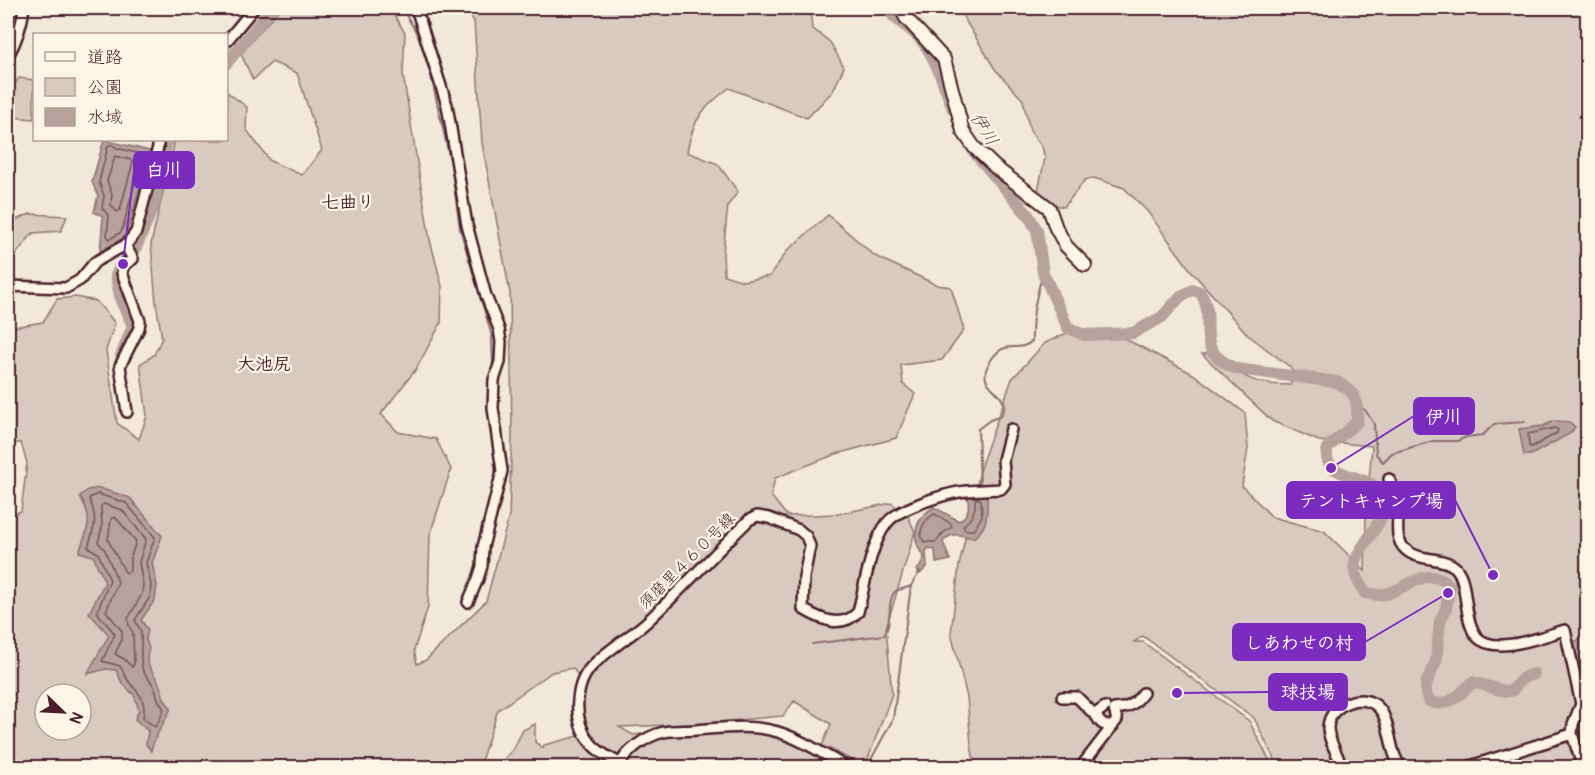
<svg xmlns="http://www.w3.org/2000/svg" width="1595" height="775" viewBox="0 0 1595 775" font-family="Pangolin,'Klee One',sans-serif">
<rect width="100%" height="100%" fill="#f1e8da"/>
<filter id="ink" filterUnits="userSpaceOnUse"><feTurbulence type="fractalNoise" baseFrequency=".0167" numOctaves="2"/><feDisplacementMap in="SourceGraphic" scale="12" xChannelSelector="R" yChannelSelector="G"/><feConvolveMatrix kernelMatrix="1 2 1 2 8 2 1 2 1" color-interpolation-filters="sRGB"/></filter>
<g filter="url(#ink)">
<path fill="#d8cac0" stroke="#917476" stroke-width="1.5" fill-rule="evenodd" d="M280 8H390L405 33 403 74 413 137 430 240 442 286 441 323 416 369 381 414 398 432 436 439 451 469 430 535 428 607 414 650 417 664 426 660 486 601 509 516 512 436 510 293 482 143 474 21 464 8H810L812 28 830 42 844 67 833 91 807 118 729 88C703 108 693 118 687 152L718 164 738 192 728 205 723 253 724 275 743 281 770 276 787 251 828 215 875 256 937 285 951 287 964 330 942 360 901 365 903 384 915 394 896 438 836 454 775 478 771 496 787 516 838 514 891 503 907 514 915 532 886 628 892 694 865 767 828 748 861 767H502L501 763 514 748 523 730 535 724V742L543 748 544 745 590 733C586 719 579 702 585 687L573 668 552 672 498 710 479 767H8V516L21 511 27 463 21 443H8V328L43 322 57 299 75 297 96 301 115 323 106 350 117 423 139 439 147 416 140 364 154 355 162 338 156 303 151 244 175 140H226L227 92 247 107 246 129 270 161 302 175 322 150 297 73 272 62 253 80 241 54ZM45 694H81V730H45ZM794 701 831 724 822 746 777 725 748 722 633 735 619 727 697 724 783 716Z
M960 8H1587V767H1278L1254 718 1143 636 1134 642H1143L1249 721 1273 767H975L971 745 967 697 951 633 959 566 982 462 1012 379 1045 343 1078 328 1116 334 1193 374 1245 413 1248 448 1242 486 1272 517 1324 531 1365 571 1366 514 1372 446 1319 441 1272 421 1202 354 1212 353C1243 376 1249 385 1290 385L1295 376 1290 367 1248 335 1192 272 1147 211 1124 188 1094 178 1085 180 1064 207 1054 205 1038 191 1045 158 1042 147 1030 131 1023 100 995 69 962 15Z
M19 78 34 80V119L9 117 13 86Z
M30 214 67 216 61 231 33 233 8 264V223Z"/>
<path fill="#b6a19c" stroke="#8b6d6f" stroke-width="1.5" d="M104 140 150 151 126 236 100 252 103 216 94 212 98 196 92 182Z
M1554 421 1569 422 1575 427 1571 433 1531 455H1524L1519 429 1543 426Z
M99 488 130 498 162 536 152 563 157 585 155 600 141 620 148 630 146 639 149 649C142 665 156 673 160 686 165 699 161 696 171 708 165 723 154 735 151 751L146 744 148 731 135 719 139 710 134 695 122 683 116 670 106 669 87 674 109 635 89 613 105 582 93 556 79 552C88 528 94 520 80 496L88 490Z
M987 491C987 509 990 528 973 538 960 535 952 531 943 542L950 560 936 563 935 550 928 548 926 552 927 567 920 574 916 570 920 567 924 557C910 538 914 519 934 507L959 521C971 513 969 505 967 493Z
M1587 635V677L1579 679 1571 644Z"/>
<g fill="none" stroke-linecap="round" stroke-linejoin="round">
<path stroke="#755358" stroke-width="1.5" d="M111 144 117 148 140 154 142 157 123 227 121 232 110 239 107 236 109 216 102 208 104 196 99 182 108 146Z
M115 156 131 160 133 162 120 210 117 212 111 205 112 194 107 181Z
M1555 428 1558 430 1557 433 1532 447 1529 446 1528 434Z
M98 494 126 503 155 537 146 563 151 585 150 597 135 620C136 624 141 629 141 633 142 646 139 659 143 671 146 677 152 681 154 687 159 698 155 697 164 709L159 721 155 727 143 718C147 696 138 695 127 679 124 675 123 670 120 666L102 661 115 634 97 612 110 580 98 553 88 547C95 525 98 520 89 498Z
M977 498 981 500 982 516 974 530H965L963 526C972 518 976 512 975 500Z
M104 504 122 510 146 539 139 562 143 585 142 594 128 619 129 626 133 633 134 664 132 667 124 659 115 654 122 639V631L106 611 118 582 105 550 98 542 102 528 101 506Z
M934 514 939 516 951 524 952 527 943 533 936 542H924C917 531 924 521 934 514Z
M115 517 136 541 130 559V571L128 573 125 572 108 540 111 519Z"/>
<path stroke="#8b6d6f" stroke-width="2" d="M402 8 419 37 431 76 451 164 460 229 492 336 493 370
M1358 406 1365 410 1374 424 1376 454 1383 462 1392 453 1433 441H1457L1466 437 1483 435 1494 424 1525 422
M495 481 496 459
M980 486 978 429 990 420 1001 416 1005 405C1000 392 988 387 986 379 983 368 995 351 1005 348 1015 346 1024 349 1032 341 1031 318 1036 295 1043 273
M812 644 884 635C893 624 886 598 896 591 900 589 907 588 911 586L920 571
M867 767 893 719 911 586"/>
<path stroke="#b6a19c" stroke-width="12" d="M887 8C895 22 911 27 921 40 937 59 944 86 953 109
M226 64 272 8
M974 152 1028 215 1037 230 1043 273 1068 328 1084 335 1133 333 1162 317 1181 296 1193 290 1200 292C1220 321 1188 349 1237 369L1337 382C1357 393 1358 400 1357 422L1328 447C1318 482 1374 471 1383 497 1391 519 1359 543 1355 563 1352 574 1360 584 1365 593 1369 593 1375 595 1379 595 1403 594 1428 561 1450 586L1446 609 1440 621 1436 661 1426 684V694L1429 701C1446 710 1461 694 1473 682 1481 684 1506 693 1511 691 1515 689 1517 683 1521 680 1524 677 1530 675 1534 674
M121 356 133 326 121 301 116 276 120 266 136 248 154 205 167 140"/>
<g stroke="#4a1f2b" stroke-width="14">
<path id="minor" d="M416 8 447 105 467 225 486 296 499 329 501 342 500 362 494 380 493 408 502 471 483 547 482 566 478 579 468 602
M226 42 254 8
M8 56C17 40 22 25 24 8
M125 245 133 259 124 265 122 273 140 321 139 328 120 366 127 412
M8 286 66 288 80 280 95 262 127 244 136 232 158 147V140
M1389 479C1391 485 1395 490 1397 496 1402 512 1391 536 1405 549 1418 562 1444 556 1456 568 1464 577 1464 591 1466 602 1468 614 1469 627 1477 637 1495 656 1543 636 1565 630L1581 704 1573 724 1572 734 1583 768
M1062 697H1077L1097 717
M1105 707 1098 712 1097 717C1101 725 1105 726 1113 726
M619 763C609 757 597 752 590 742 572 720 574 682 595 663 613 646 635 634 652 617 685 586 716 552 749 520L757 516 769 518 799 530 806 536 810 546 804 577 803 609C821 620 842 629 858 612 865 585 870 545 887 523 897 509 942 495 959 492 973 490 987 490 1001 489L1005 484 1003 460 1011 429
M618 768C625 751 646 736 664 732 674 730 686 731 696 730 723 728 751 724 778 732 803 740 825 755 848 768
M1080 768 1117 720 1114 709C1129 708 1134 705 1143 693
M1342 768C1337 749 1318 729 1335 711 1342 704 1351 700 1361 700 1396 702 1384 749 1402 768
M1464 768 1572 734"/>
</g>
<g stroke="#4a1f2b" stroke-width="16">
<path id="major" d="M901 8 906 18 944 59 963 131 974 147 996 168 1049 208 1056 228 1066 246 1085 265"/>
</g>
<use href="#minor" stroke="#fcf5e5" stroke-width="9"/>
<use href="#major" stroke="#fcf5e5" stroke-width="12"/>
</g>
</g>
<g text-anchor="middle" dominant-baseline="central" stroke-width="4.5" stroke-linejoin="round" paint-order="stroke">
<g font-size="16" fill="#4a1f2b" stroke="#fcf5e5">
<text transform="translate(687 561) rotate(-45)">須磨里４６０号線</text>
</g>
<g font-size="18" font-style="italic" fill="#704c53" stroke="#fcf5e5">
<text transform="translate(984 129) rotate(58)">伊川</text>
</g>
<g font-size="18" font-weight="bold" fill="#4a1f2b" stroke="#fcf5e5">
<text x="348" y="202">七曲り</text>
<text x="264" y="364">大池尻</text>
</g>
</g>
<path fill="none" stroke="#7b2cbf" stroke-width="2" d="M123 264L134 170M1331 468L1414 416M1493 575L1455 500M1448 593L1365 642M1177 693L1269 692"/>
<g fill="#7b2cbf" stroke="#fcf5e5" stroke-width="2">
<circle cx="123" cy="264" r="6"/>
<circle cx="1331" cy="468" r="6"/>
<circle cx="1493" cy="575" r="6"/>
<circle cx="1448" cy="593" r="6"/>
<circle cx="1177" cy="693" r="6"/>
</g>
<g fill="#7b2cbf" stroke="#7b2cbf" stroke-width="2">
<rect x="134" y="152" width="60" height="36" rx="6"/>
<rect x="1414" y="398" width="60" height="36" rx="6"/>
<rect x="1287" y="482" width="168" height="36" rx="6"/>
<rect x="1233" y="624" width="132" height="36" rx="6"/>
<rect x="1269" y="674" width="78" height="36" rx="6"/>
</g>
<g font-size="18" text-anchor="middle" font-weight="bold" fill="#fff">
<text x="164" y="176">白川</text>
<text x="1444" y="423">伊川</text>
<text x="1371" y="507">テントキャンプ場</text>
<text x="1299" y="649">しあわせの村</text>
<text x="1308" y="698">球技場</text>
</g>
<rect width="1595" height="775" fill="none" stroke="#fcf5e5" stroke-width="30"/>
<rect x="15" y="15" width="1565" height="745" fill="none" stroke="#4a1f2b" stroke-width="2" filter="url(#ink)"/>
<rect x="33" y="33" width="195" height="108" fill="#fcf5e5" stroke="#b59f9b" stroke-width="1.5"/>
<rect x="45" y="52" width="30" height="9" fill="#fcf5e5" stroke="#b59f9b" stroke-width="1.5"/>
<text x="87" y="63" font-size="18" fill="#4a1f2b">道路</text>
<rect x="45" y="78" width="30" height="18" fill="#d8cac0" stroke="#b59f9b" stroke-width="1.5"/>
<text x="87" y="93" font-size="18" fill="#4a1f2b">公園</text>
<rect x="45" y="108" width="30" height="18" fill="#b6a19c" stroke="#b59f9b" stroke-width="1.5"/>
<text x="87" y="123" font-size="18" fill="#4a1f2b">水域</text>
<g transform="translate(63 712) rotate(114)"><circle r="28" fill="#fcf5e5" stroke="#b59f9b" stroke-width="1.5"/>
<path d="M0-4.5L10 22L0 15L-10 22Z" fill="#4a1f2b"/>
<text y="-9" font-size="16" font-weight="bold" text-anchor="middle" fill="#4a1f2b">N</text>
</g>
</svg>
